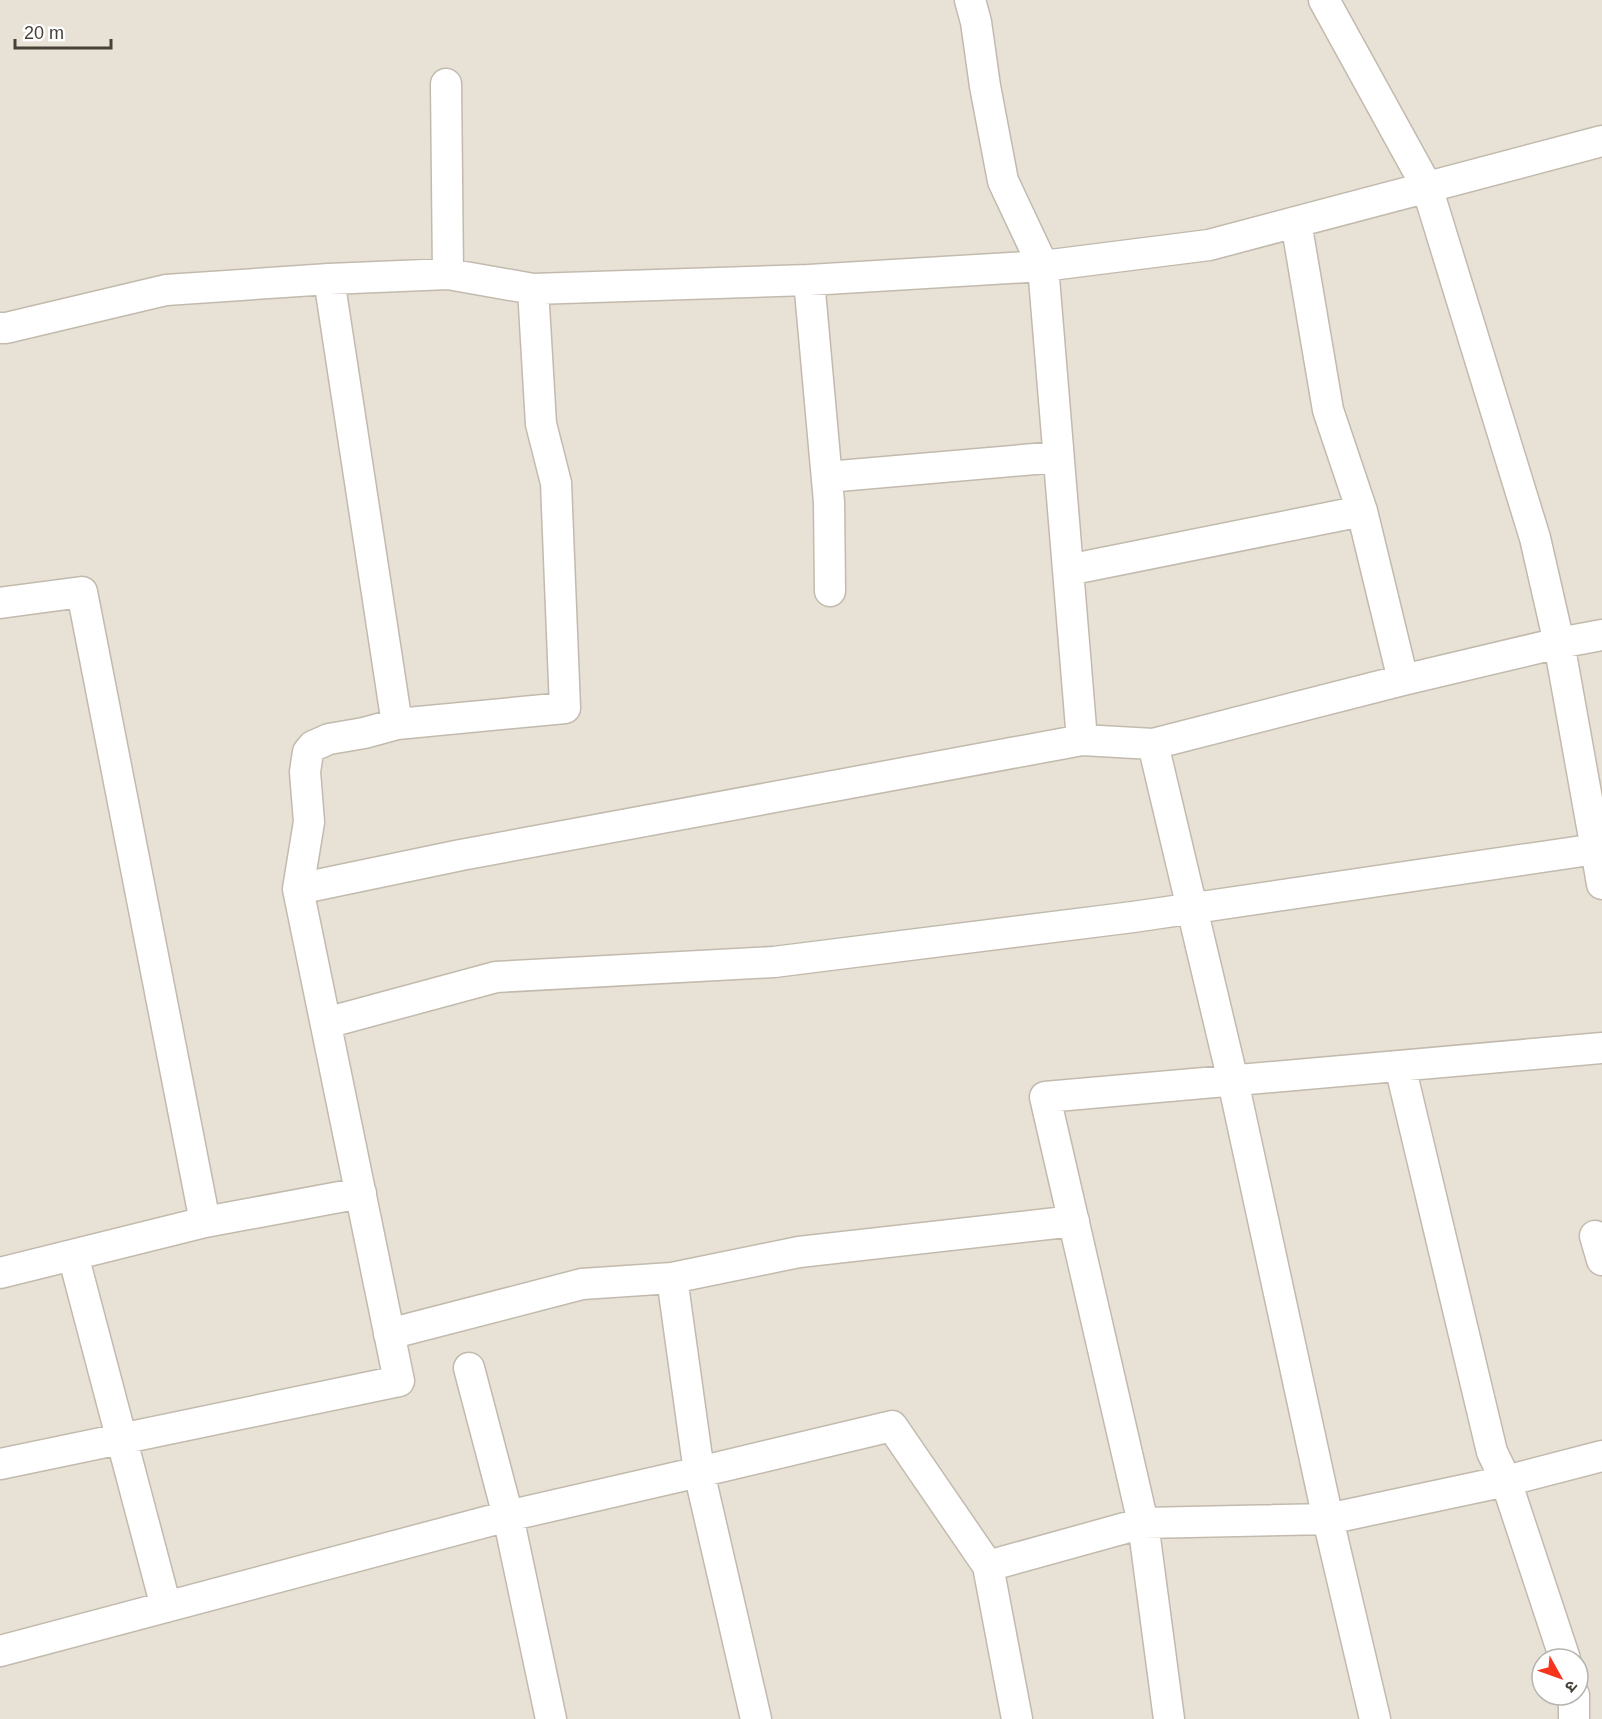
<svg xmlns="http://www.w3.org/2000/svg" width="1602" height="1719" viewBox="0 0 1602 1719" font-family="Arial,'Noto Sans Devanagari',sans-serif">
<rect width="100%" height="100%" fill="#f4f0e8"/>
<path fill="#e8e1d6" fill-rule="evenodd" d="M0 0H1602V1719H0ZM1542 1659H1578V1695H1542Z"/>
<g fill="none" stroke-linecap="round" stroke-linejoin="round">
<g stroke="#c2baad" stroke-width="33">
<path id="street" d="M1324 0 1427 187 1535 538 1559 643 1596 849 1602 848
M446 84 448 274
M1296 222 1328 410 1362 511 1403 680
M329 279 397 724
M809 280 829 502 830 591
M0 328H6L166 290 329 279 448 274 533 289 809 280 1043 266 1003 181 985 86 976 22 970 0
M827 477 1058 457
M1068 570 1362 511
M0 603 82 592 205 1222
M1082 740 1153 744 1403 680 1559 643 1602 635
M1153 744 1233 1081 1328 1519 1375 1719
M298 889 309 822 305 772 308 752 313 746 329 739 364 733 397 724 565 708 556 483 541 424 533 289
M326 1023 496 977 774 962 1133 917 1596 849 1602 884
M1400 1066 1492 1452 1506 1481 1565 1659
M1595 1236 1602 1260
M73 1255 166 1607
M0 1273 205 1222 361 1193
M672 1278 699 1472 892 1426 988 1566
M389 1334 582 1284 672 1278 799 1252 1074 1221
M469 1368 508 1516 551 1719
M0 1464 399 1381 298 889 461 855 1082 740 1043 266 1209 245 1602 141
M0 1651 508 1516 699 1472 756 1719
M1017 1719 988 1566 1143 1523 1045 1097 1602 1048
M1169 1719 1143 1523 1328 1519 1506 1481 1602 1456
M1574 1719V1695"/>
</g>
<use href="#street" stroke="#fff" stroke-width="30"/>
</g>
<g transform="translate(1560 1677) rotate(130)"><circle r="28" fill="#ffffff" stroke="#b5b3af" stroke-width="1.5"/>
<path d="M0-4.5L10 22L0 15L-10 22Z" fill="#f7341c"/>
<text y="-9" font-size="16" font-weight="bold" text-anchor="middle" fill="#474037">उ</text>
</g>
<path d="M15 39v9h96v-9" fill="none" stroke="#474037" stroke-width="3"/>
<text x="24" y="39" font-size="18" fill="#474037" stroke="#ffffff" stroke-width="4.5" paint-order="stroke">20 m</text>
</svg>
